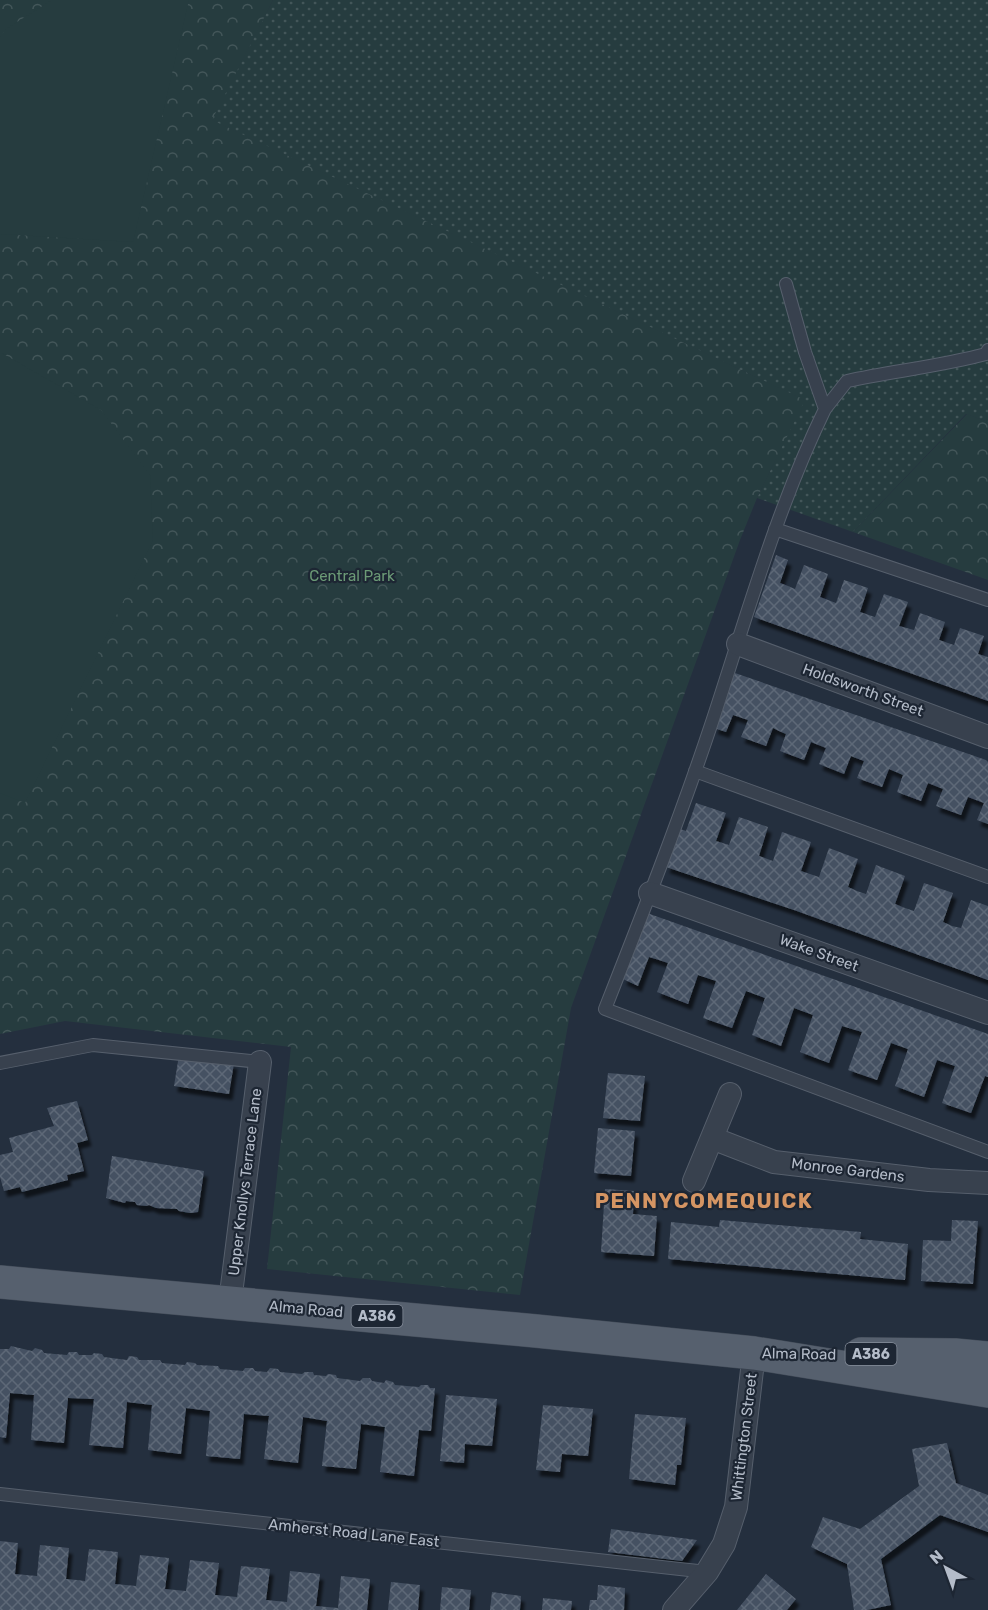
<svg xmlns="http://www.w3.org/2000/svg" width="988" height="1610" viewBox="0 0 988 1610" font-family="Rubik,sans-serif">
<defs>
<pattern id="grass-dots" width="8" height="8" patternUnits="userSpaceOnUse" patternTransform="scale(1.5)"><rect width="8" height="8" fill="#263c3f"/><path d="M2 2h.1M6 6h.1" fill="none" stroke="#435659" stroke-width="1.8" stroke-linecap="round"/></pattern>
<pattern id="forest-crowns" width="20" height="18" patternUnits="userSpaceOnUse" patternTransform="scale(1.5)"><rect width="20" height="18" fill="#263c3f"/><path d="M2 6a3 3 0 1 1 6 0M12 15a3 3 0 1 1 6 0" fill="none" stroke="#435659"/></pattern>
<pattern id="building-cross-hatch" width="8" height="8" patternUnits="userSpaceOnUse" patternTransform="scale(1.5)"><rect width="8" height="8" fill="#455162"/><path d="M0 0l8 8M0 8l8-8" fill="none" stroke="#5d6877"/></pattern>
<filter id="shadow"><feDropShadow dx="3.5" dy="6" stdDeviation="1.5" flood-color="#0009"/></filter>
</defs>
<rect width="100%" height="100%" fill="#242f3e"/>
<path fill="url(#grass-dots)" d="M273 0H988V422L966 414 853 532 757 498 804 400 211 120Z"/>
<path fill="url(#forest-crowns)" d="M0 0H273L212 120 805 400 757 498 740 540 571 1008 520 1295 267 1269 291 1047 65 1021 0 1034Z
M967 414 988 422V580L853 532Z"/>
<path fill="#263c3f" d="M52 0H189L133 242 0 234V37L6 29Z
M0 352 101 410 150 475 153 540 25 803 0 793Z"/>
<path fill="url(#building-cross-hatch)" filter="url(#shadow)" d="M776 555 788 560 780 583 788 586 795 589 804 565 828 574 820 597 836 603 844 580 868 588 860 612 875 617 884 594 908 602 899 626 914 630 920 613 945 622 939 640 954 645 960 628 984 636 978 654 988 657V701L754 617Z
M735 673 986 760 988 762V824L977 820 984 803 968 797 961 815 936 806 943 789 928 783 921 801 897 792 903 775 889 769 882 787 857 778 864 761 856 758 851 756 844 774 819 764 826 748 811 742 804 760 780 751 786 734 779 731 773 728 766 746 741 737 748 720 733 715 726 732 714 728Z
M696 803 726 813 716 841 729 845 739 817 768 827 759 856 773 861 782 832 811 842 801 871 819 877 829 848 858 859 848 887 857 891 866 894 876 865 905 876 895 904 905 908 914 911 924 883 953 893 943 922 952 926 961 928 971 900 988 906V980L794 910 666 867 680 829 686 831Z
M647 913 988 1034V1077L985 1076 971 1113 942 1103 955 1066 937 1060 924 1097 895 1086 908 1049 891 1043 877 1080 848 1070 862 1032 842 1026 829 1063 800 1052 813 1015 794 1008 781 1046 752 1035 765 998 746 991 732 1028 703 1018 716 981 698 975 688 1004 657 992 668 963 659 960 649 957 638 986 623 979Z
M179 1055 234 1063 229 1094 174 1086Z
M608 1073 645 1076 640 1121 603 1118Z
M77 1101 88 1140 77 1143 84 1171 67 1175 68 1180 22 1192 20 1187 4 1191 0 1177V1155L13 1152 9 1138 54 1126 47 1108Z
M598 1128 635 1131 631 1176 594 1173Z
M112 1156 204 1171 198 1212 190 1213 179 1211 177 1209 156 1208 149 1205 147 1206 137 1205 135 1202 126 1201 125 1203 106 1198Z
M605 1189 634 1191 633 1214 657 1216 654 1256 601 1252Z
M720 1220 861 1232 860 1239 908 1244 905 1280 668 1259 671 1222 719 1227Z
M952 1220 978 1221 973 1284 921 1281 923 1240 951 1241Z
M11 1346 32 1351 35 1348 42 1350 44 1353 55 1354 67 1355 69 1352H77L79 1355H92L94 1353 102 1354 104 1357 127 1360 129 1356 137 1357 139 1360H160L162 1363 185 1365 187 1362 195 1363 197 1365 218 1366 220 1369 243 1371 245 1368H253L255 1371 267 1372 270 1368 278 1369 280 1372 302 1374 305 1372H313L314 1375 326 1376 328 1374 336 1375 337 1378 360 1381 363 1378H370L372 1381 384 1383 386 1380 393 1382 395 1385 419 1387 421 1385H428L430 1388H435L431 1431 419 1430 414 1476 380 1472 385 1427 361 1424 356 1469 322 1466 327 1421 303 1417 298 1463 264 1459 269 1416 256 1415 244 1414 240 1459 206 1456 210 1411 186 1408 181 1454 148 1450 152 1405 127 1402 123 1448 89 1445 94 1399 68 1398 64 1443 31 1440 34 1395 10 1393 6 1438 0 1437V1349H9Z
M446 1395 497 1399 492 1446 465 1444 464 1463 440 1461Z
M543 1405 593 1409 588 1456 562 1454 560 1472 536 1470Z
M635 1414 686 1418 681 1465H677L675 1485 629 1479Z
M947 1443 956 1483 988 1495V1532L940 1515 881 1559 891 1605 867 1610H854L847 1564 811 1547 823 1517 860 1529 919 1486 912 1449Z
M611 1529 650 1534 697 1540 682 1561 608 1552Z
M0 1541 18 1543 15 1574 37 1576 40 1545 69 1548 66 1579 77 1580 85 1581 89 1549 118 1552 115 1584 126 1585 136 1586 140 1555 169 1558 165 1589 176 1590 186 1591 190 1560 219 1563 215 1595 227 1596 237 1597 241 1566 270 1569 266 1600 287 1602 290 1571 320 1574 316 1606 338 1608 341 1576 370 1579 367 1610H0Z
M766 1574 796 1599 787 1610H737Z
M391 1582 420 1585 418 1610H388Z
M598 1585 625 1588 624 1610H589L590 1600H597Z
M442 1587 471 1590 469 1610H440Z
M492 1592 521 1596 520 1610H490Z
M543 1598 572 1601 571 1610H542Z"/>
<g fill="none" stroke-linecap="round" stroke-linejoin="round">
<g stroke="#565f6c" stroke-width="14">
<path id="lane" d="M786 284 805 352 825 409C776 510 746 619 711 725 679 821 642 915 605 1009L988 1152
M825 409 847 381C894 371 941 366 986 354L988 350
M775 529 988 600
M695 771 988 877
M0 1063 93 1045 260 1062
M0 1494 707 1572"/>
</g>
<g stroke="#565f6c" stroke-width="24">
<path id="street" d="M738 644 988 737
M650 893 988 1013
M712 1138 774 1162 929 1180 988 1183
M694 1181 730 1094
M230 1302 260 1062
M674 1610 707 1572 724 1544 736 1507 754 1353"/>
</g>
<g stroke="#414a57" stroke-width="34">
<path id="primary" d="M0 1282 536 1331 754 1353 988 1391
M861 1354 955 1355 988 1358"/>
</g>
<use href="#lane" stroke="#38414e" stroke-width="12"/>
<use href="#street" stroke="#38414e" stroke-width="22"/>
<use href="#primary" stroke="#56606e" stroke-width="33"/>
</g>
<g text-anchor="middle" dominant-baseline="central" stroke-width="4.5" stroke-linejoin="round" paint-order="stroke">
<g fill="#1d2633" stroke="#878f9c" stroke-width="1.5">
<rect x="351.5" y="1305" width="51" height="22" rx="4.5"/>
<rect x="845.5" y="1343" width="51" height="22" rx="4.5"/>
</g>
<g font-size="14" font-weight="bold" fill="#b4bcc9">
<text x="377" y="1316">A386</text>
<text x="871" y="1354">A386</text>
</g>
<g font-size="15" fill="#6b9a76" stroke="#1d2633">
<text x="352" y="576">Central Park</text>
</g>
<g font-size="15" fill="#b4bcc9" stroke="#1d2633">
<text transform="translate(863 690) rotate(20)">Holdsworth Street</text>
<text transform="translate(819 953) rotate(20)">Wake Street</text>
<text transform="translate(848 1170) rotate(7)">Monroe Gardens</text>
<text transform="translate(245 1182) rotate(-83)">Upper Knollys Terrace Lane</text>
<text transform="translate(306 1309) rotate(5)">Alma Road</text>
<text transform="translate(799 1354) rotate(1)">Alma Road</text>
<text transform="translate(744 1437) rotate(-83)">Whittington Street</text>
<text transform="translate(354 1533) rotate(6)">Amherst Road Lane East</text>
</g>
<g font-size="21" font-weight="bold" letter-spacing="1.5" fill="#d59563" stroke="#1d2633">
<text x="704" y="1200">PENNYCOMEQUICK</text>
</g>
</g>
<g transform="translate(946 1568) rotate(319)" stroke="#1d2633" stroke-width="4.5" paint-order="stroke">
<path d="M0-4.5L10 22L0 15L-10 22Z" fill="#b4bcc9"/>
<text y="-9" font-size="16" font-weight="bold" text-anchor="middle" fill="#b4bcc9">N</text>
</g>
</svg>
